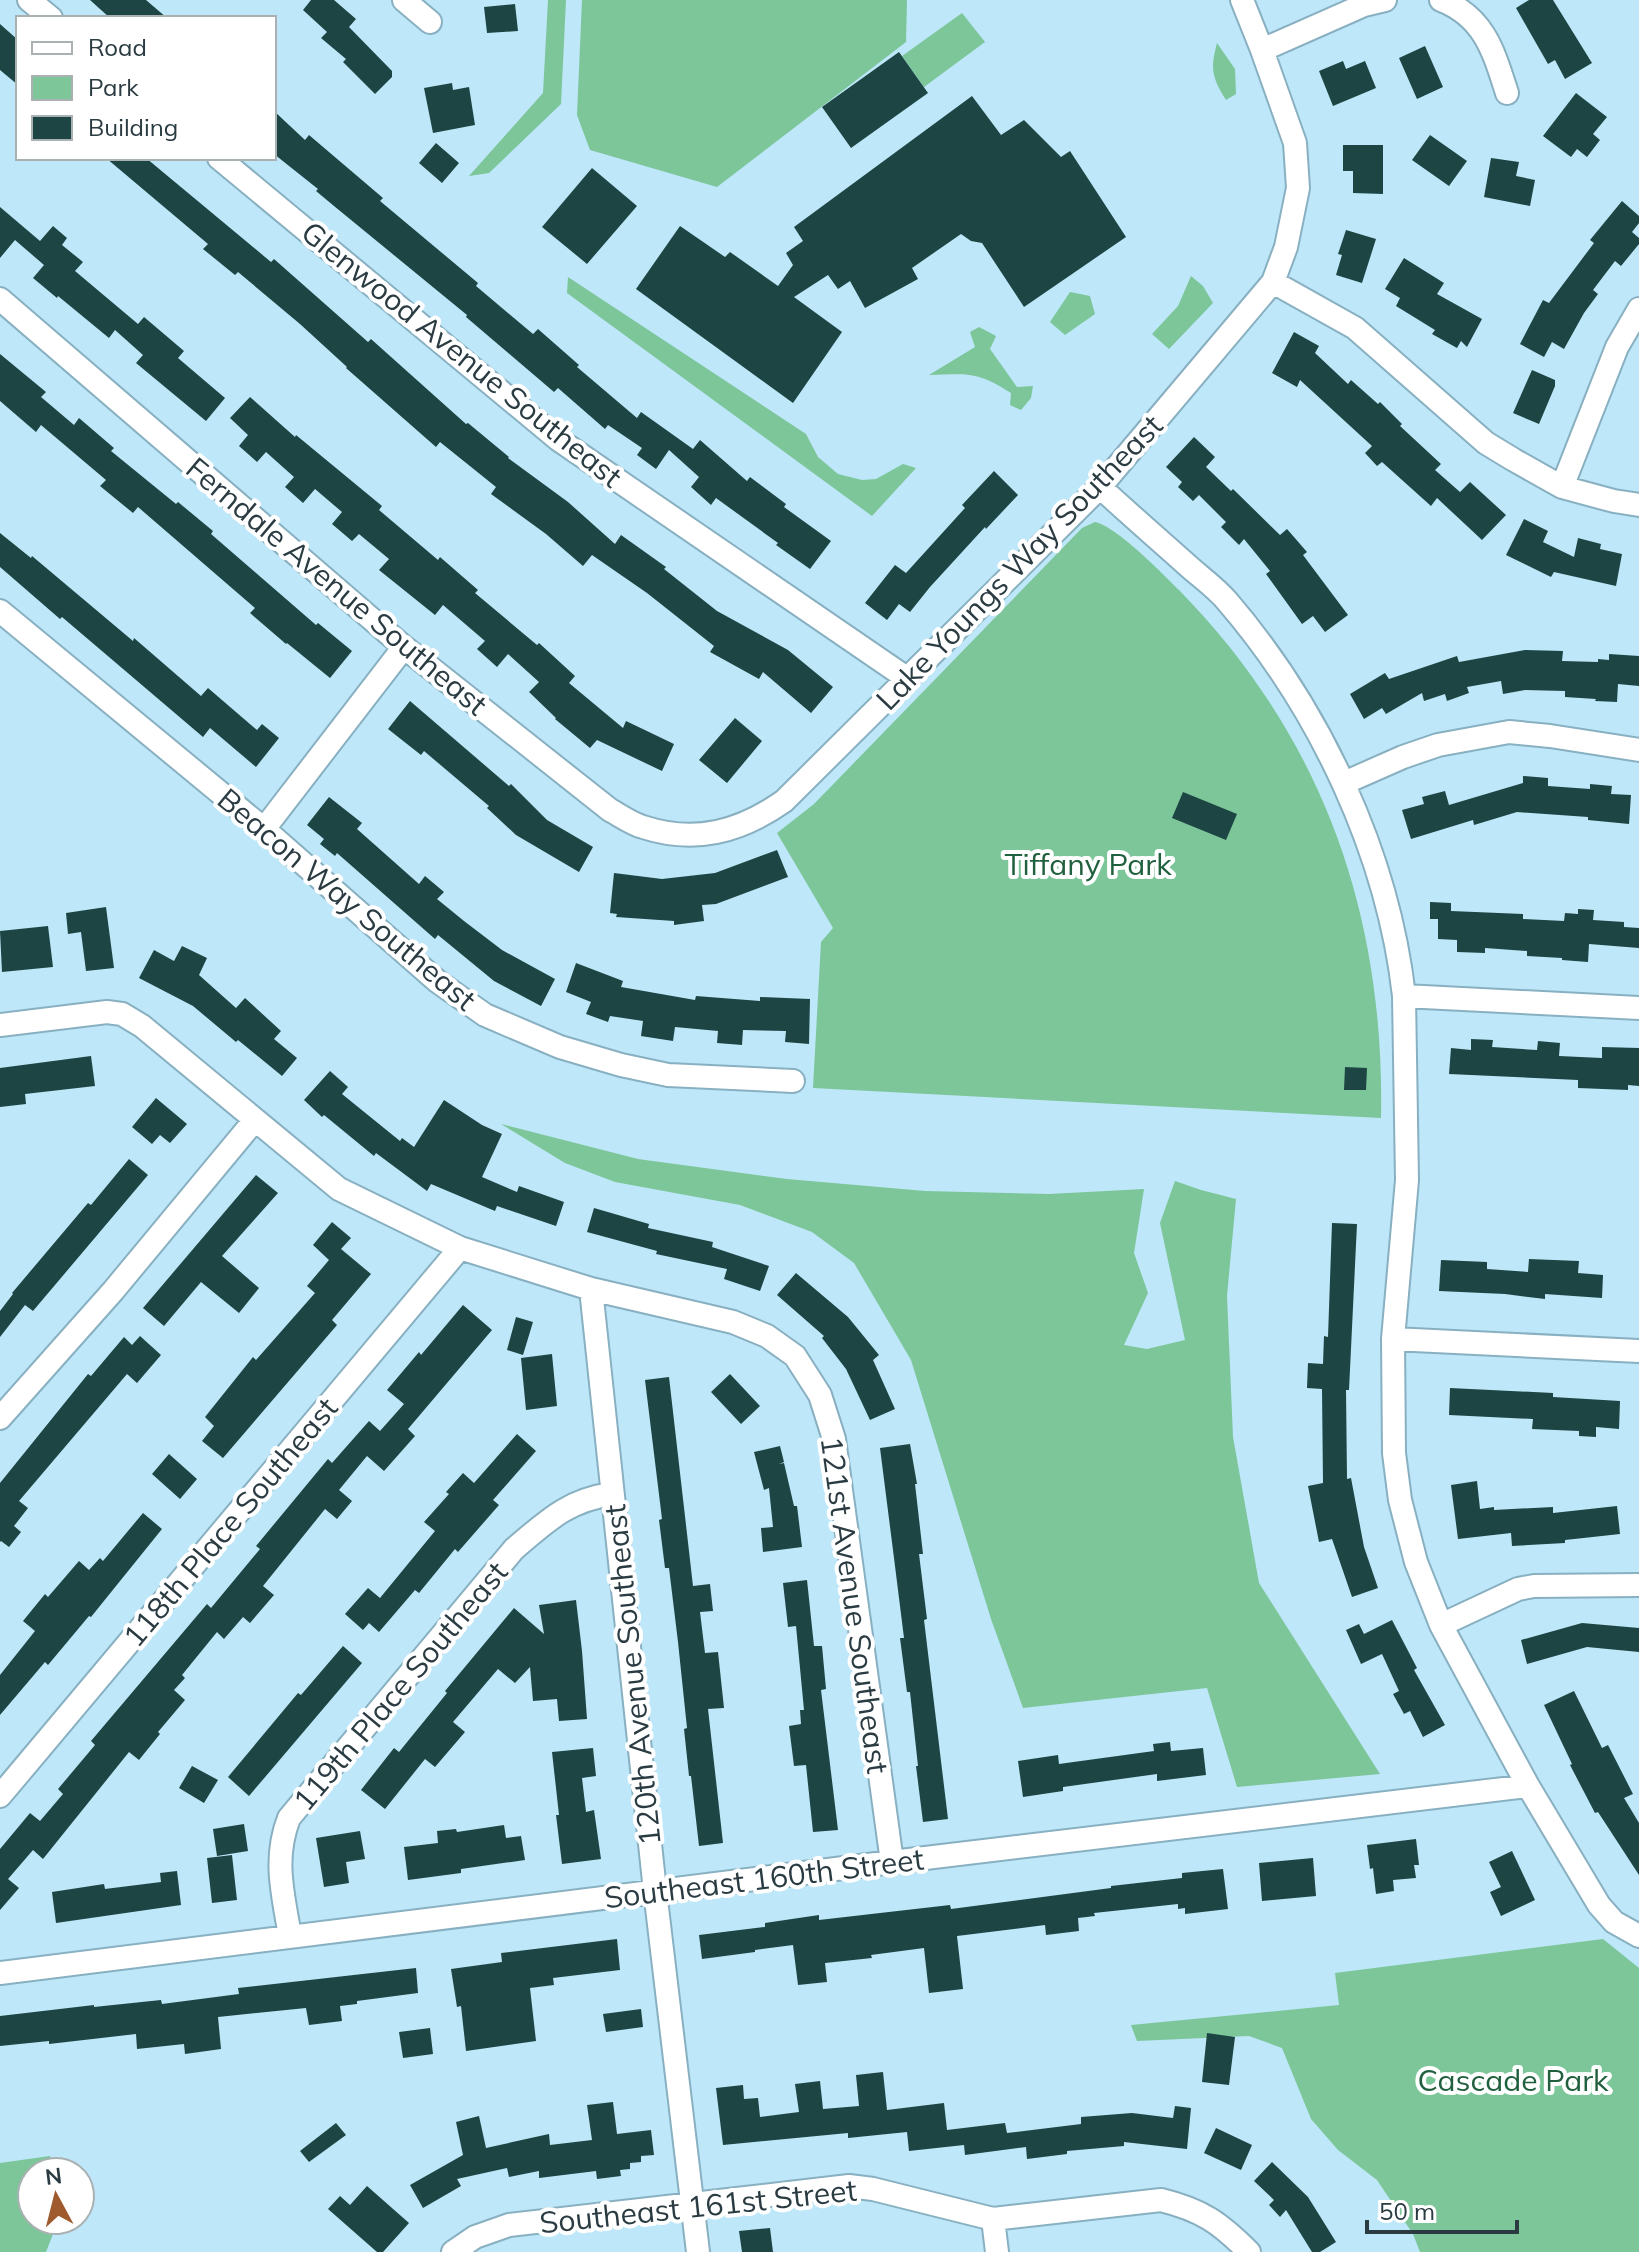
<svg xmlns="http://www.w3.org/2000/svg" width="1639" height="2252" viewBox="0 0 1639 2252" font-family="Mulish,sans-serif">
<rect width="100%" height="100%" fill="#bee7f9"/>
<path fill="#7cc699" d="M548 0H566L561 104 489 173 469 176 543 93Z
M582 0H907L906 42 717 187 590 150 577 115Z
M962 13 985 42 924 87 902 56Z
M1217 43 1235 69 1236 94 1226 100C1212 77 1210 70 1217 43Z
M1191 276 1203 286 1213 303 1169 349 1152 334 1178 306Z
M568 277 806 434 818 457 838 474 862 480 876 479 903 464 916 468 872 516 567 293Z
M1070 292 1090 296 1095 314 1065 335 1050 322Z
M979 327 996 336 990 349 1017 387 1033 386 1031 398 1021 410 1010 405 1011 393C976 371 969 374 929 375L975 347 970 332Z
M1095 522C1116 526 1163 574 1179 590 1323 737 1385 914 1381 1118L813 1088 821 942 833 928 777 833 814 804 1082 528Z
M501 1124 638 1159 787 1179 925 1191 1049 1194 1144 1189 1134 1253 1148 1293 1124 1345 1147 1349 1185 1340 1160 1223 1175 1181 1201 1190 1236 1199 1227 1296 1233 1437 1259 1583 1380 1774 1237 1787 1207 1688 1023 1708 991 1619 911 1360 854 1263 812 1232 740 1205 615 1182 565 1163Z
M1603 1939 1639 1968V2252H1420L1413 2234 1377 2180 1338 2150 1311 2119 1282 2048 1249 2036 1137 2041 1131 2025 1339 2005 1335 1973Z
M50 2156 53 2172H32V2220H55V2229L46 2252H0V2163Z"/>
<path fill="#1d4543" d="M90 0H146L167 18H110Z
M311 0H334L356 19 349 27 392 71V77L375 94 343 62 346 59 321 38 327 32 303 10Z
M1529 0H1553L1592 63 1565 79 1555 60 1548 64 1516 8Z
M515 4 518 31 487 33 484 7Z
M0 24 18 40V85L0 70Z
M1425 46 1443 87 1417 99 1399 58Z
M899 52 928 93 851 148 822 107Z
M1343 61 1346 69 1365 61 1376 88 1333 106 1319 71Z
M452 83 453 90 469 87 475 125 433 133 424 88Z
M1576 93 1607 117 1593 134 1600 140 1587 157 1577 149 1571 157 1543 136Z
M972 96 1001 135 1024 120 1061 157 1070 151 1126 237 1024 307 982 243 971 241 961 234 912 268 918 279 865 308 850 281 838 289 828 275 794 297 842 332 793 403 636 289 680 226 725 257 730 252 778 286 793 265 786 253 803 241 794 227Z
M274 111 305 140 309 135 383 198 380 201 478 283 476 286 533 334 538 329 579 365 577 367 637 418 641 412 693 449 700 440 747 481 750 477 786 504 784 507 831 541 810 569 776 545 778 543 716 498 711 505 691 487 699 477 669 450 656 469 637 455 642 448 608 425 605 429 558 388 554 392 466 317 467 315 334 206 316 191 318 189 274 154Z
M1430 135 1467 161 1449 186 1412 160Z
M436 143 459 163 442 183 419 163Z
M1343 145H1383V194L1353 193V171H1343Z
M106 158H146L271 262 274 259 368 342 371 339 466 424 468 423 509 457 508 458 568 502 615 544 621 535 666 567 664 569 717 611 788 650 833 687 811 713 763 672 759 679 710 652 714 646 647 593 592 555 583 566 546 534 491 494 496 487 440 442 436 447 346 368 347 367 300 324 238 272 235 275 203 249 208 244Z
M1491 158 1519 162 1516 176 1535 180 1530 206 1484 197Z
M592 168 637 206 587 264 542 227Z
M1622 201 1639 216V223L1632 232 1639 238V244L1621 266 1615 261 1593 290 1598 294 1584 313 1564 349 1552 342 1544 357 1520 344 1543 300 1549 303 1594 243 1590 240Z
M0 207 40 241 53 226 67 238 62 245 83 262 75 271 138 324 144 317 184 351 178 358 225 398 206 421 136 363 143 355 115 330 109 338 58 296 57 298 33 278 44 265 15 240 0 258Z
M1346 230 1376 239 1362 283 1336 275 1342 255 1338 254Z
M1404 258 1444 283 1437 294 1482 319 1467 347 1461 341 1457 348 1432 334 1435 330 1396 306 1400 298 1385 289Z
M1294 332 1319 346 1315 353 1348 384 1351 380 1378 404 1380 402 1402 424 1400 426 1441 464 1435 470 1460 492 1470 482 1506 515 1482 540 1437 498 1431 506 1382 462 1377 466 1365 453 1372 446 1300 380 1297 387 1272 373Z
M0 354 46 392 41 397 74 425 79 418 114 448 111 451 176 504 178 502 213 531 211 534 316 625 318 623 352 651 330 678 287 643 286 644 250 613 255 608 138 507 133 513 100 486 106 480 41 425 36 432 0 401Z
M1532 370 1555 380V386L1539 424 1513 413Z
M250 397 295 437 296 435 382 506 379 510 438 560 440 557 478 590 475 593 537 645 539 643 575 676 569 683 623 728 626 721 674 744 662 771 597 740 590 748 555 719 556 718 529 692 539 682 508 654 497 667 477 649 485 641 443 605 435 615 379 570 389 559 359 534 352 541 332 524 342 512 315 489 303 503 285 487 294 477 266 452 257 462 239 446 248 435 230 418Z
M1194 437 1215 457 1206 467 1231 491 1233 489 1280 535 1287 529 1307 552 1303 555 1348 615 1325 632 1313 616 1302 624 1266 574 1270 571 1244 539 1239 545 1221 527 1226 522 1199 495 1193 501 1178 487 1182 482 1166 467Z
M994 471 1018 495 986 529 985 527 930 587 910 612 899 604 887 620 865 603 895 565 906 573 965 508 962 505Z
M1524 519 1548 531 1543 542 1574 557 1578 538 1601 544 1600 549 1622 554 1616 586 1554 572 1551 577 1506 555Z
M0 533 31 558 32 556 133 641 134 638 201 696 208 688 257 730 262 724 279 738 256 767 210 728 203 737 62 617 60 619 0 567Z
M1525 650 1563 651 1562 661 1598 662V659L1609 660V654L1639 656V686L1618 684 1617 702 1595 701 1596 699 1565 697V691L1525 690 1503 694 1501 681 1467 687 1469 693 1447 701 1445 694 1424 701 1422 693 1386 714 1382 708 1364 719 1350 694 1385 673 1389 679 1457 656 1459 662Z
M410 701 509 786 511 784 547 820 593 847 579 872 516 835 487 808 489 806 424 751 421 755 388 729Z
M735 718 762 741 727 783 699 760Z
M1523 776 1548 778V786L1590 789V784L1612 786 1611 794 1631 795 1629 824 1588 820V817L1517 812 1474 825 1473 820 1411 839 1402 810 1424 804 1422 797 1445 791 1449 805 1523 783Z
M1183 792 1237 814 1226 840 1172 818Z
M329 797 362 823 357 829 419 884 425 876 444 892 437 899 464 921 502 950 555 979 541 1006 494 981 438 935 435 939 337 853 335 856 320 844 324 839 307 825Z
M777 850 788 877 716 904 702 905 704 921 674 925V921L616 917 617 914 610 913 614 873 662 879 715 873Z
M1430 902 1451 903V911L1523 914V919L1564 921 1565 913 1578 914V909L1594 910 1593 920 1624 922V927L1639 928V948L1589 944 1588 962 1562 960V958L1527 956V951L1485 948V953L1457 952V940L1438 939V919H1430Z
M106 907 114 968 86 971 81 932 68 934 66 913Z
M48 926 53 967 2 972 0 931Z
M182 946 207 958 199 975 236 1008 245 998 281 1031 274 1039 297 1058 282 1076 238 1040 236 1042 193 1006 139 978 154 950 174 961Z
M576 963 623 981 621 987 695 1000 696 996 760 1001V997L810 999 809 1044 785 1042 786 1031 743 1030 742 1045 717 1043 718 1031 675 1027 673 1041 641 1036 643 1021 610 1016 608 1022 586 1014 591 1002 566 992Z
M1471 1039 1493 1040 1492 1047 1537 1050 1538 1041 1560 1043 1559 1056 1602 1058V1047L1639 1048V1086L1628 1085V1090L1578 1088V1080L1449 1074 1451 1048 1471 1050Z
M91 1056 95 1086 25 1094 26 1104 0 1107V1068Z
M1345 1067 1367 1068 1366 1090H1344Z
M330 1071 348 1087 342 1094 400 1141 402 1138 414 1147 444 1100 482 1125 502 1134 482 1177 517 1192 519 1186 564 1202 556 1226 497 1206 495 1211 431 1184 427 1191 376 1153 374 1156 324 1115 322 1117 304 1100Z
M156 1098 187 1124 170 1143 160 1135 152 1144 132 1127Z
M129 1159 148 1175 33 1311 25 1305 0 1337V1311L13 1294 12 1293 88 1203 91 1205Z
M256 1175 278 1193 222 1256 259 1288 239 1313 201 1282 164 1326 143 1308Z
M594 1208 649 1224 648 1228 713 1242 712 1247 769 1266 760 1291 724 1279 727 1269 656 1254 657 1251 587 1232Z
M332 1222 351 1238 341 1249 371 1274 332 1320 337 1325 223 1458 202 1441 214 1426 205 1417 253 1357 256 1360 315 1293 307 1286 329 1260 313 1245Z
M1332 1223 1357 1224 1349 1390H1346L1347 1479 1351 1478 1364 1547 1378 1588 1352 1597 1332 1539 1319 1542 1308 1486 1323 1483 1322 1389 1307 1388 1308 1363 1323 1364 1324 1336 1328 1337Z
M1529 1259 1579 1261 1578 1273 1603 1275 1602 1298 1545 1294V1299L1505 1294 1439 1291 1441 1260 1487 1262V1269L1528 1272Z
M796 1273 848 1317 879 1355 873 1360 895 1409 870 1420 846 1369 822 1338 824 1336 777 1295Z
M463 1305 492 1330 408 1429 415 1436 384 1471 367 1456 339 1490 352 1501 337 1519 325 1509 263 1586 274 1595 250 1623 243 1617 224 1639 217 1632 182 1675 185 1678 174 1690 185 1700 158 1732 160 1734 139 1760 129 1752 43 1859 33 1850 8 1879 19 1888 0 1910V1849L30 1813 40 1821 63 1794 58 1789 95 1745 91 1741 207 1604 211 1608 260 1549 256 1546 328 1459 332 1463 369 1421 380 1431 404 1404 387 1390 419 1352 421 1355Z
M516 1317 533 1322 523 1355 507 1350Z
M140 1336 161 1355 137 1383 127 1374 19 1501 28 1508 14 1526 21 1532 9 1547 1 1541 0 1542V1483L88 1374 91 1376 124 1337 132 1345Z
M552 1354 557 1406 526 1410 521 1358Z
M730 1374 760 1406 741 1424 711 1392Z
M669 1377 693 1586 710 1584 713 1611 700 1612 705 1653 718 1652 724 1708 708 1709 723 1843 699 1846 691 1776H689L684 1729 687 1728 678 1642 669 1568H665L659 1520 662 1519 645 1380Z
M1450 1388 1553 1393V1397L1620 1401 1619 1429 1596 1427V1437L1579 1436V1431L1532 1429 1533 1419 1449 1415Z
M517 1434 536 1451 493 1500 499 1505 458 1552 455 1549 419 1593 415 1590 379 1632 369 1623 363 1630 345 1614 368 1588 380 1598 435 1531 424 1522 449 1494 446 1492 463 1473 474 1483Z
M910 1444 917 1484H915L923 1554H919L927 1619 924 1620 948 1819 923 1822 916 1766H918L910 1692H907L900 1638H904L894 1558 880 1448Z
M780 1446 784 1462 779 1464 784 1463 794 1506H797L802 1547 763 1552 761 1528 773 1527 769 1488 764 1490 754 1452Z
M169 1454 197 1479 180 1499 152 1474Z
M1477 1481 1480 1509 1494 1507V1510L1553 1507V1513L1617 1506 1620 1534 1565 1540V1543L1512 1546 1511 1533 1458 1539 1451 1485Z
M143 1513 162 1529 91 1617 89 1616 48 1665 45 1662 0 1715V1675L35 1631 23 1621 45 1594 48 1597 79 1561 89 1570 100 1558 103 1561Z
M807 1580 814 1646H822L826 1689 821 1690 838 1830 813 1832 806 1765 794 1766 789 1726 801 1724 800 1710H804L796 1626 788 1627 783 1583Z
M576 1600 582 1651 587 1719 559 1721 557 1699 533 1701 530 1667 515 1683 498 1669 453 1722 465 1732 435 1767 425 1759 385 1809 361 1790 394 1748 399 1752 447 1693 445 1691 514 1608 544 1634 539 1605Z
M1392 1620 1417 1668 1414 1670 1445 1725 1423 1737 1410 1711 1404 1714 1393 1694 1399 1691 1382 1654 1361 1664 1346 1630 1359 1624 1364 1634Z
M1582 1623 1639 1628V1652L1587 1647 1527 1664 1521 1640Z
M343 1646 362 1663 249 1796 228 1777 298 1693 301 1695Z
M1574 1691 1602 1748 1608 1745 1633 1794 1624 1798 1639 1823V1875L1598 1812 1595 1813 1570 1765 1572 1764 1544 1705Z
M1170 1742 1171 1751 1203 1748 1206 1775 1157 1781V1774L1063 1787V1791L1023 1797 1018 1761 1058 1755 1059 1764 1154 1751 1153 1744Z
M593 1748 596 1776 582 1778 586 1812 594 1810 601 1859 562 1864 556 1815H559L552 1752Z
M192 1766 218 1780 204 1803 179 1788Z
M244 1824 248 1851 217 1856 213 1829Z
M504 1825 506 1838 521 1836 525 1860 461 1869V1873L408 1880 404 1847 438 1843 437 1831 456 1829 457 1832Z
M360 1831 365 1859 346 1862 349 1883 324 1887 316 1838Z
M1416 1839 1419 1865H1414L1416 1878 1393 1880 1394 1891 1376 1894 1373 1868 1370 1869 1367 1845Z
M1512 1851 1535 1900 1501 1916 1490 1892 1501 1887 1489 1862Z
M232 1855 237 1900 212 1903 207 1858Z
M1313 1858 1316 1896 1262 1901 1259 1863Z
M1223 1869 1228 1909 1185 1914V1908L1178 1909V1904L1094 1913 1095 1916 1078 1918 1079 1931 1046 1935 1045 1925 957 1936 963 1989 929 1993 924 1948 871 1955 872 1958 825 1963 827 1982 798 1985 793 1945 755 1950V1952L702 1959 699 1935 765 1927V1923L819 1915V1920L950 1905 951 1909 1111 1888V1886L1182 1878V1873Z
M177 1871 181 1905 56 1923 52 1892 104 1884 105 1889 161 1882 160 1873Z
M617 1939 620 1970 553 1978 554 1985 530 1988 536 2041 466 2051 461 2006 457 2007 451 1969 502 1962 501 1953Z
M416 1968 418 1993 357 2001V2004L340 2006 342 2021 309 2025 306 2008 218 2017 221 2049 185 2054 184 2044 137 2049 136 2034 49 2044V2041L0 2046V2016L94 2005V2007L161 2000 162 2004 239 1994 238 1988Z
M641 2009 643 2027 606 2032 603 2014Z
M430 2028 433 2054 403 2058 399 2032Z
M1207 2033 1235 2037 1229 2085 1202 2082Z
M883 2072 887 2110 944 2103 947 2130 1005 2123 1007 2133 1081 2124V2117L1132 2113 1173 2118 1175 2106 1191 2108 1187 2149 1124 2142V2146L1067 2151V2154L1027 2159 1026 2147 965 2155 964 2145 909 2151 907 2132 848 2138V2133L723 2145 716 2088 743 2085 744 2099 758 2098 760 2117 799 2112 795 2084 820 2081 823 2109 859 2106 856 2075Z
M613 2102 617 2134 651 2130 654 2155 641 2156V2162L630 2163V2169L620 2170 621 2176 597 2179 596 2171 539 2178V2171L509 2177 507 2168 457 2179 461 2186 423 2208 410 2185 463 2155 456 2122 479 2116 486 2148 549 2134 550 2145 592 2140 587 2105Z
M336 2123 346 2135 309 2162 300 2151Z
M1216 2128 1252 2145 1241 2170 1204 2153Z
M1272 2162 1308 2197 1336 2242 1320 2252H1312L1286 2210 1280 2217 1269 2205 1274 2200 1254 2181Z
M367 2186 409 2223 383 2252H377L328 2209 340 2196 350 2205Z
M770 2228 773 2252H742L739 2231Z"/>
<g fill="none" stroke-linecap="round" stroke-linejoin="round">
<g stroke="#88b0c1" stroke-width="26">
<path id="minor" d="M29 0 51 18
M404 0 430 22
M1441 0C1485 17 1494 53 1507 93
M1262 50 1364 5 1385 0
M219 158 559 440 908 679
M1273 282 1355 328 1486 443 1514 460 1562 487 1614 501 1639 505
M0 299 404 647 610 810C621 816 632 824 643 827 695 844 740 832 784 801L1100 487 1273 282 1286 247 1298 188 1295 143 1262 50 1242 0
M1100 487C1128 513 1157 538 1186 564 1199 576 1215 587 1227 601 1320 709 1388 854 1404 996L1407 1180 1393 1339 1394 1453 1400 1500 1416 1562 1441 1625 1528 1786 1599 1905 1614 1922 1639 1936
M1562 487 1617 347 1639 309
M0 611 264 829 437 981 485 1015 560 1047 621 1065 668 1075 793 1081
M1344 783 1403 757 1438 745 1509 732 1550 736 1639 750
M264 829 404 647
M1404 996 1639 1008
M0 1025 107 1012 122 1014 142 1026 339 1189 460 1248 591 1289 733 1322 767 1336 795 1356 820 1395 834 1439 892 1862
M591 1289 655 1891 698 2252
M1393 1339 1639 1351
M0 1418 113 1291 254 1121
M1441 1625 1518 1589 1534 1586 1639 1585
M0 1796 460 1248
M290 1936C283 1894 273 1859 289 1818L514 1549C547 1521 568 1500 612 1494
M0 1973 892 1862 1528 1786
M993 2219 997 2252
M453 2252 475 2237 509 2225 849 2186 873 2189 993 2219 1161 2200C1202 2210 1220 2223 1249 2252"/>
</g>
<use href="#minor" stroke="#fff" stroke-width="22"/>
</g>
<g text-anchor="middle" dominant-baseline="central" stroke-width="8" stroke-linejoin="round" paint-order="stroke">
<g font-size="30" fill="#2a3b42" stroke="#fff">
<text transform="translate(462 354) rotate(39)">Glenwood Avenue Southeast</text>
<text transform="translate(1019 562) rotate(-46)">Lake Youngs Way Southeast</text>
<text transform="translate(337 586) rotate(40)">Ferndale Avenue Southeast</text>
<text transform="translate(347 899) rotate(40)">Beacon Way Southeast</text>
<text transform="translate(230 1522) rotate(-50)">118th Place Southeast</text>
<text transform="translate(855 1605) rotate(82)">121st Avenue Southeast</text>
<text transform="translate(632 1675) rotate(-96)">120th Avenue Southeast</text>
<text transform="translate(400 1686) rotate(-50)">119th Place Southeast</text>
<text transform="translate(764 1878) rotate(-7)">Southeast 160th Street</text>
<text transform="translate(698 2206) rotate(-6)">Southeast 161st Street</text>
</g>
<g font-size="30" fill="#21603e" stroke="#fff">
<text x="1088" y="864">Tiffany Park</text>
<text x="1513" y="2080">Cascade Park</text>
</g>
</g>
<rect x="16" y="16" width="260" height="144" fill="#ffffff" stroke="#aab1b3" stroke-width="2"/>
<rect x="32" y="42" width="40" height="12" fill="#ffffff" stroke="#aab1b3" stroke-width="2"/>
<text x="88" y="56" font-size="24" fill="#2a3b42">Road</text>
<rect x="32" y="76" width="40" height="24" fill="#7cc699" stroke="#aab1b3" stroke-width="2"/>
<text x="88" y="96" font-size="24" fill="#2a3b42">Park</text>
<rect x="32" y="116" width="40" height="24" fill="#1d4543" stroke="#aab1b3" stroke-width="2"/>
<text x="88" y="136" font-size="24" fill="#2a3b42">Building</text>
<g transform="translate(56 2196) rotate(353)"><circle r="38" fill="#ffffff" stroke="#aab1b3" stroke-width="2"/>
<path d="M0-6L14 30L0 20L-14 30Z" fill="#9f5a2d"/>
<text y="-12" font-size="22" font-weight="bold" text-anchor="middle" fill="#2a3b42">N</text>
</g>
<path d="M1367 2220v12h150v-12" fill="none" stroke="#2a3b42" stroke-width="4"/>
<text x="1379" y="2220" font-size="24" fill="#2a3b42" stroke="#ffffff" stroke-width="6" paint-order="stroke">50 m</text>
</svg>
